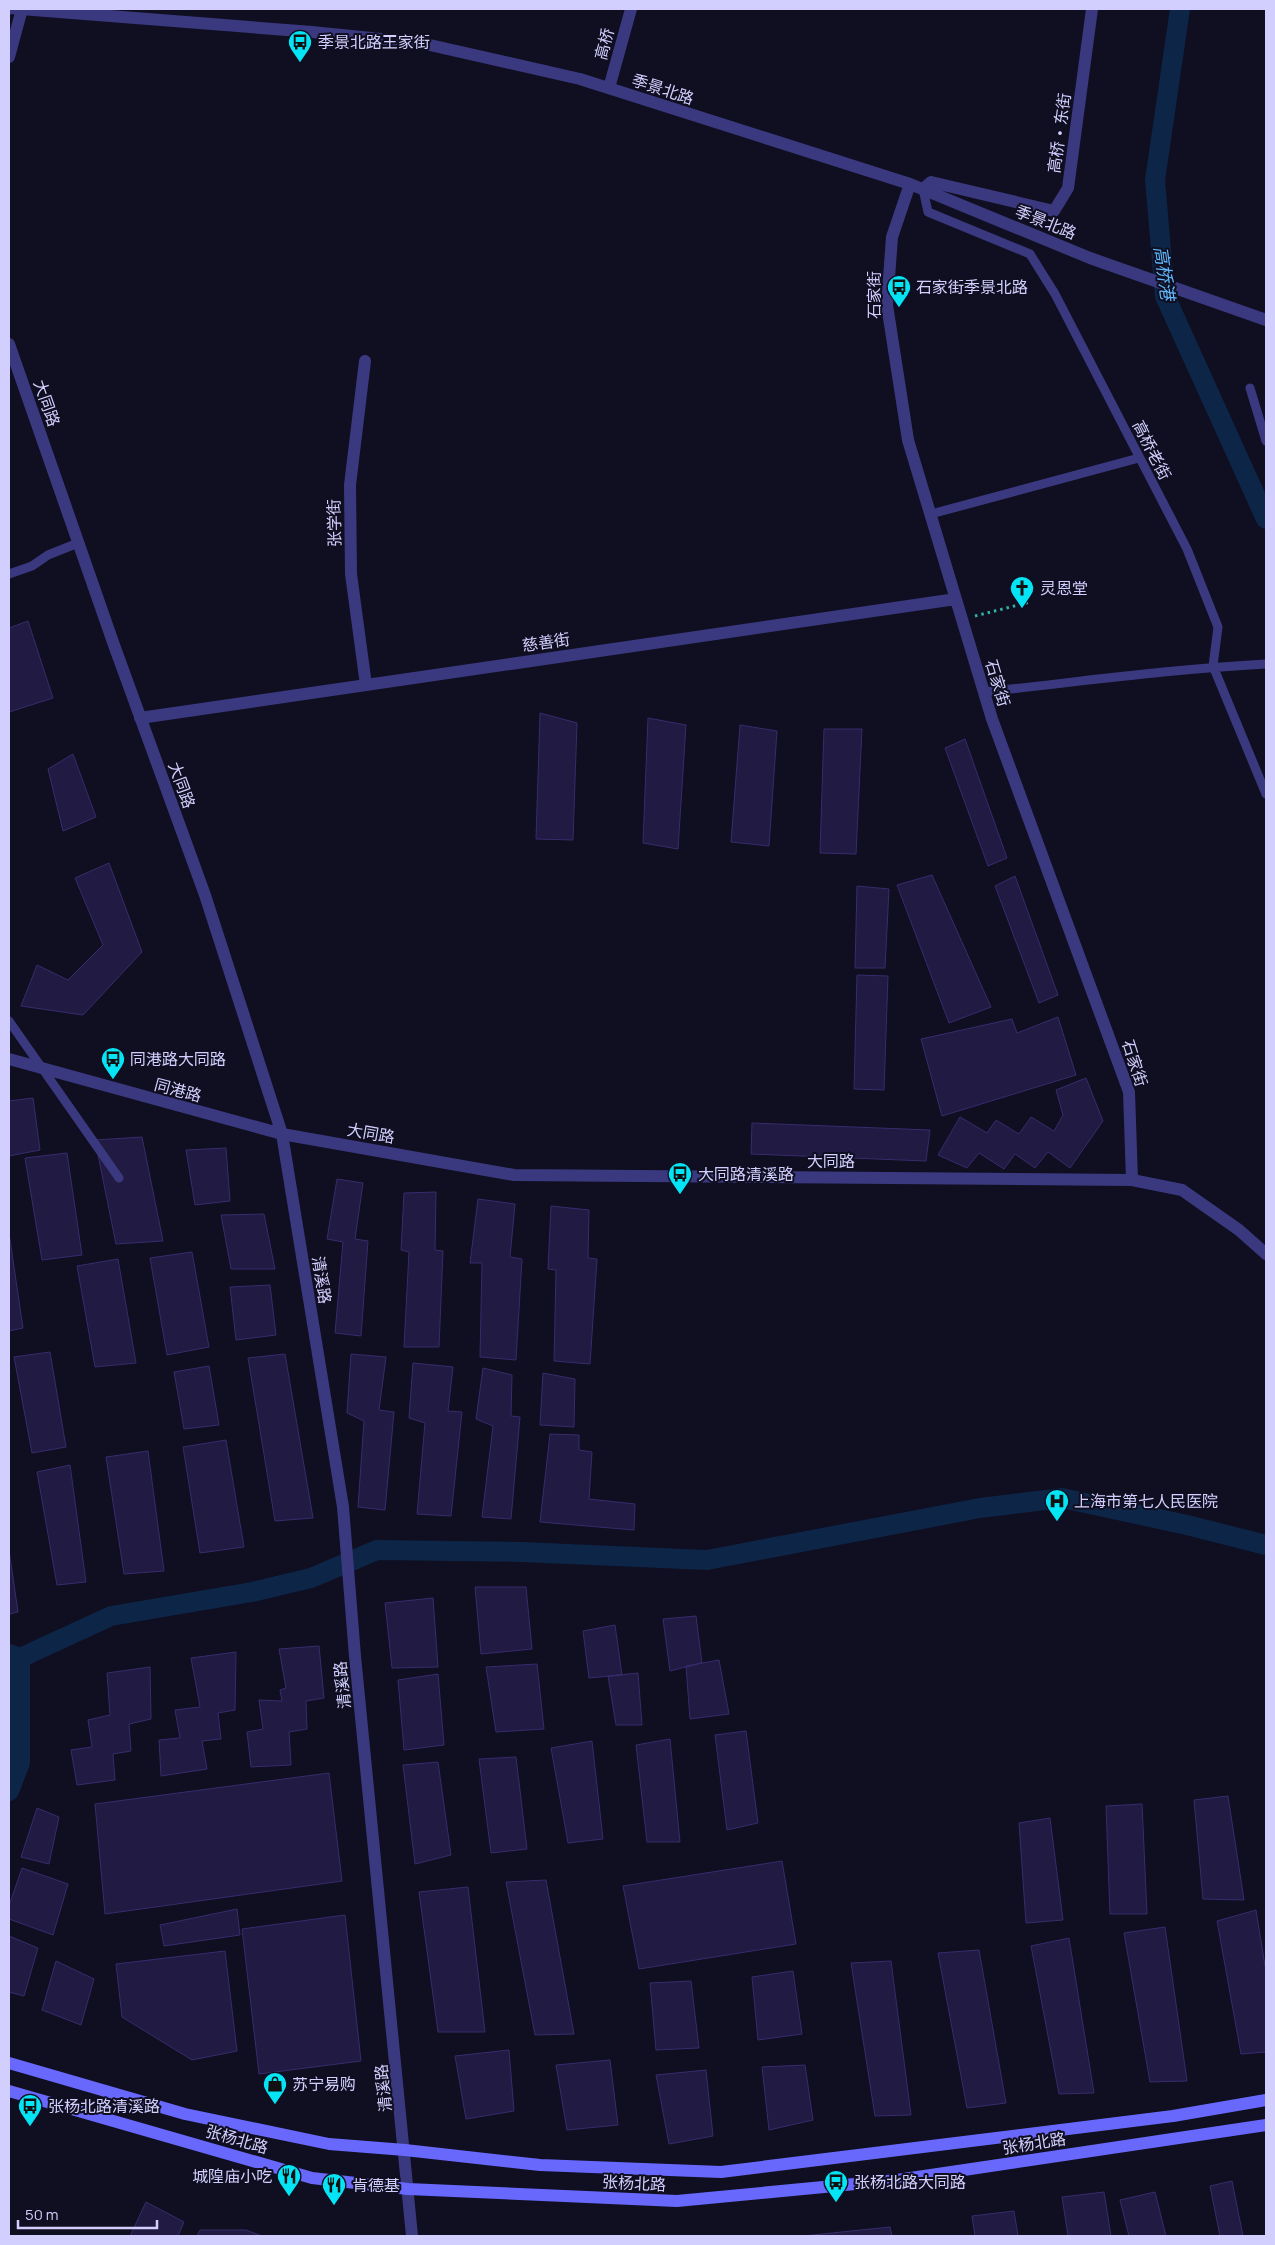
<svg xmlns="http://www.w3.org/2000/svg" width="1275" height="2245" viewBox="0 0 1275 2245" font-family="Manrope,'Noto Sans SC',sans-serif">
<rect width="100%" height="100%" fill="#100e21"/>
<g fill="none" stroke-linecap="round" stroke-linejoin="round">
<path stroke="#0d2546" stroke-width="20" d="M1180 9 1155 180 1165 296 1266 519
M9 1654 20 1658 111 1616 252 1592 311 1578 377 1550 522 1552 707 1560 980 1508 1062 1498 1187 1525 1266 1545
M9 1791 20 1763V1658"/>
</g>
<path fill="#211a42" stroke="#372c6d" d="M28 621 53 698 9 712V628Z
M540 713 577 723 573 840 536 839Z
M648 718 686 725 678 849 643 843Z
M740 725 777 731 769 846 731 842Z
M824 729H862L856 854 820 853Z
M965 739 1007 858 988 866 945 748Z
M73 754 96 817 63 831 48 769Z
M109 863 142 952 83 1015 21 1006 37 965 68 980 103 945 75 878Z
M932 875 991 1007 949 1023 897 885Z
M1015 876 1058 995 1039 1003 995 886Z
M857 886 889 889 885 968H855Z
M857 975 888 976 884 1090 854 1089Z
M1058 1017 1076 1075 942 1116 921 1039 1012 1019 1017 1033Z
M1086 1078 1103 1121 1070 1168 1048 1152 1035 1168 1015 1154 1004 1169 979 1153 967 1168 938 1155 960 1117 987 1133 996 1120 1019 1134 1031 1117 1054 1131 1063 1115 1056 1090Z
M33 1098 40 1150 9 1156V1101Z
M752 1123 930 1130 926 1161 751 1154Z
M142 1137 163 1241 116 1244 95 1140Z
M226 1148 230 1201 195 1205 186 1150Z
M67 1153 82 1255 42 1260 25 1158Z
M337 1179 363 1183 355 1239 368 1241 361 1336 335 1333 343 1242 327 1239Z
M436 1192 435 1250 443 1251 439 1347H404L409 1252 401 1250 404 1193Z
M478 1199 515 1204 510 1257 522 1259 516 1360 480 1357 482 1263H470Z
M551 1206 589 1210 588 1258 597 1259 590 1364 554 1361 556 1270 548 1269Z
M264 1214 275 1269H231L221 1215Z
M9 1233 23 1328 9 1331Z
M192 1252 209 1347 167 1355 150 1258Z
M118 1259 136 1363 95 1367 77 1266Z
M270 1285 276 1335 236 1340 230 1287Z
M50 1352 66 1447 32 1453 14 1357Z
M285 1354 313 1518 275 1521 248 1358Z
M351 1354 386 1357 379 1410 394 1412 385 1510 358 1507 364 1421 347 1413Z
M413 1363 453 1367 448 1411 462 1412 451 1516 417 1514 425 1423 409 1418Z
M209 1366 219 1425 184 1429 174 1372Z
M483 1368 512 1375 511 1416 520 1417 511 1519 482 1517 493 1426 476 1419Z
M543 1373 575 1379 574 1427 540 1425Z
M550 1434 579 1435V1450L592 1452 589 1499 635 1504 634 1530 540 1522Z
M226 1440 244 1547 200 1553 183 1447Z
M148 1451 164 1571 124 1574 106 1457Z
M70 1465 86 1582 57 1585 37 1472Z
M9 1550 18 1612 9 1614Z
M475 1587H526L532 1649 481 1654Z
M433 1598 438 1667 392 1668 385 1603Z
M696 1616 702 1663 670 1671 663 1619Z
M615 1625 622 1675 589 1678 583 1631Z
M319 1646 324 1698 306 1701 307 1729 289 1732 291 1765 251 1767 247 1732 263 1729 259 1700 282 1701 280 1690 286 1688 279 1649Z
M236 1652 235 1710 218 1713 221 1739 202 1741 207 1769 161 1776 159 1740 180 1738 175 1710 200 1707 191 1658Z
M719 1660 729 1714 690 1719 686 1666Z
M537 1664 544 1729 496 1732 486 1667Z
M150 1667 151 1719 129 1724 131 1751 113 1754 115 1780 77 1785 71 1750 92 1747 88 1720 110 1715 107 1673Z
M638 1673 642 1725H616L608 1676Z
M438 1674 444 1745 404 1750 398 1680Z
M746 1731 758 1823 727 1830 715 1735Z
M670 1739 680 1842H647L636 1745Z
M592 1741 603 1839 568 1843 551 1748Z
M516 1757 527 1849 491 1853 479 1759Z
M438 1762 451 1855 415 1864 403 1765Z
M329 1773 342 1881 105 1914 95 1804Z
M1228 1796 1244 1900 1203 1899 1194 1800Z
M1142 1804 1147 1914H1110L1106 1806Z
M37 1808 59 1817 49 1864 21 1857Z
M1050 1818 1063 1920 1026 1923 1019 1823Z
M782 1861 796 1944 639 1969 623 1886Z
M22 1868 68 1884 53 1935 9 1919V1906Z
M546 1880 574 2034 535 2035 506 1882Z
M468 1887 485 2032H438L419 1892Z
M237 1909 240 1935 164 1946 160 1925Z
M1256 1910 1266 1972V2052L1241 2054 1217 1921Z
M345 1915 361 2061 259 2074 242 1929Z
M1165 1927 1187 2081 1150 2082 1124 1933Z
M9 1936 38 1948 24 1996 9 1992Z
M1069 1938 1094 2093 1059 2094 1031 1946Z
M979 1950 1006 2103 967 2108 938 1953Z
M225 1951 237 2051 192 2060 122 2017 116 1964Z
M56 1961 94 1979 81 2025 42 2010Z
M891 1961 911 2115 875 2116 851 1963Z
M793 1971 802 2034 758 2040 752 1977Z
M691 1981 699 2048 656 2050 650 1983Z
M509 2050 514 2111 466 2119 455 2056Z
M610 2060 618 2125 567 2130 556 2065Z
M805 2065 813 2120 769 2130 762 2067Z
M706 2070 713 2136 669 2144 656 2075Z
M1232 2181 1243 2236H1220L1210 2186Z
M1104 2192 1111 2236H1068L1062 2197Z
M1155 2192 1166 2236H1129L1120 2200Z
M146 2202 184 2222 178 2236H130Z
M1014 2211 1018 2236H975L972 2216Z
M890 2227 892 2236H803Z
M200 2230H246L262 2236H197Z"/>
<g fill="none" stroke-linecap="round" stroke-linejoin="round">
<path stroke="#30b1a4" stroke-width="3" stroke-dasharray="2.5 4" stroke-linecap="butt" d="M975 616 1030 602"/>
<path stroke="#3a397f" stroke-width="9" d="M9 10 21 9
M923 189 928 212 1030 254 1055 294 1187 549 1218 627 1213 666 1266 794
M1250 388 1266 441
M931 514 1139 458
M9 574 32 566 48 555 78 543
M984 692C1078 682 1172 669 1266 664
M9 1021 119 1178"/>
<path stroke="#3a397f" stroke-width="12" d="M21 9 312 32 421 43 580 79 910 184 1090 258 1266 320
M9 57 22 9
M609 88 631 9
M910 184 892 237 887 305 908 440 992 719 1129 1092 1132 1180
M923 189 931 182 1054 211 1068 188 1092 9
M365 361 350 485 351 574 366 685
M140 718 956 599
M282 1134 343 1507 355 1656 412 2236"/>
<path stroke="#3a397f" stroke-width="12" d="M9 344 114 645 205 895 282 1134
M9 1059 282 1134 514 1175 1132 1180 1182 1190 1239 1230 1266 1254"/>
<path stroke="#6869fc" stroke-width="12" d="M9 2063 185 2114 329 2144 405 2150 540 2165 721 2172 1173 2116 1266 2100
M9 2091 312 2178 408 2189 677 2201 897 2180 1266 2125"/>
</g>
<defs>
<g id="bus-pin" transform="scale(1.25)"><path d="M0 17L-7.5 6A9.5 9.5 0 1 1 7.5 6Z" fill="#05e4f4" stroke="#100e21"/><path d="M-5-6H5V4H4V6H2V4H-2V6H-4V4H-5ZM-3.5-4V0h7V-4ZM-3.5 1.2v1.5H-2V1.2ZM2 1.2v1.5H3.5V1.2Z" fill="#111"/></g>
<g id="church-pin" transform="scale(1.25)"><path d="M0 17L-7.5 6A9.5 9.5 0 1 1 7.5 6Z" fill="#05e4f4" stroke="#100e21"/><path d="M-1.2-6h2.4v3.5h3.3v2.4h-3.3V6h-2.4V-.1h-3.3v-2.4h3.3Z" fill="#111"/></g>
<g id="hospital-pin" transform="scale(1.25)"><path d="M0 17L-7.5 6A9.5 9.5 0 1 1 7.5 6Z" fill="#05e4f4" stroke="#100e21"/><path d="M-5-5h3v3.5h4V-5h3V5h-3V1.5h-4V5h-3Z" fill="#111"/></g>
<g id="shop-pin" transform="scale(1.25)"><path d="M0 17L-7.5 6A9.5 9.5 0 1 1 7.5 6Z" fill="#05e4f4" stroke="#100e21"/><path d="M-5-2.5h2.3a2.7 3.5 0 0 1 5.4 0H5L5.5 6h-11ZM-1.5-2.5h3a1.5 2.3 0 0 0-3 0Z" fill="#111"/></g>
<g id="restaurant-pin" transform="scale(1.25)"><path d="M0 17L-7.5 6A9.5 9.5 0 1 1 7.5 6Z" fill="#05e4f4" stroke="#100e21"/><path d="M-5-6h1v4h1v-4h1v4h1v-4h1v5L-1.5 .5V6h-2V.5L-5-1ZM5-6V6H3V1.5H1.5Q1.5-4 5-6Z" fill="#111"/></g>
</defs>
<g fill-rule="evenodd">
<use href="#bus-pin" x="300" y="42"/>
<use href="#bus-pin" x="899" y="287"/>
<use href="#church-pin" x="1022" y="588"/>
<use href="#bus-pin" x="113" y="1059"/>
<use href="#bus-pin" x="680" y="1174"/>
<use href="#hospital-pin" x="1057" y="1501"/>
<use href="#shop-pin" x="275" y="2084"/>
<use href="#bus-pin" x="30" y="2106"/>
<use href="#restaurant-pin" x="289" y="2176"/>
<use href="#bus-pin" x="836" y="2182"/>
<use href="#restaurant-pin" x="334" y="2185"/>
</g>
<g text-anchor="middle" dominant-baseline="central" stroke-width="4" stroke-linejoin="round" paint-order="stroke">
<g font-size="16" fill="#d2cffe" stroke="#100e21" text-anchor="start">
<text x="318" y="42">季景北路王家街</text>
<text x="916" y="287">石家街季景北路</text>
<text x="1040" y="588">灵恩堂</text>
<text x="130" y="1059">同港路大同路</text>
<text x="698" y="1174">大同路清溪路</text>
<text x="1074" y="1501">上海市第七人民医院</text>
<text x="292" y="2084">苏宁易购</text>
<text x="48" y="2106">张杨北路清溪路</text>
<text x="272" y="2176" text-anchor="end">城隍庙小吃</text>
<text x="854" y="2182">张杨北路大同路</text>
<text x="352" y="2185">肯德基</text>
</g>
<g font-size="16" fill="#d2cffe" stroke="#100e21">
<text transform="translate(604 44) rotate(-75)">高桥</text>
<text transform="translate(663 89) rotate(18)">季景北路</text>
<text transform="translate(1059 133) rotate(-82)">高桥 • 东街</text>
<text transform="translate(1046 222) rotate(22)">季景北路</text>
<text transform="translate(874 295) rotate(-90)">石家街</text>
<text transform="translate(47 403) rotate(71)">大同路</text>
<text transform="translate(1152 450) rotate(63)">高桥老街</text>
<text transform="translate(334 523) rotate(-91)">张学街</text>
<text transform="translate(546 642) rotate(-8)">慈善街</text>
<text transform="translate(998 683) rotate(73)">石家街</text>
<text transform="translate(182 785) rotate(70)">大同路</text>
<text transform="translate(1135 1063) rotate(72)">石家街</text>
<text transform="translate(178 1090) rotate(15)">同港路</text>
<text transform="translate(371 1133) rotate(10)">大同路</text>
<text x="831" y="1161">大同路</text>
<text transform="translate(322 1280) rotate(81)">清溪路</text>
<text transform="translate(342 1685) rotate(-96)">清溪路</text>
<text transform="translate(383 2088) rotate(-96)">清溪路</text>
<text transform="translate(237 2139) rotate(16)">张杨北路</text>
<text transform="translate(1034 2143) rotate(-9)">张杨北路</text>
<text transform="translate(634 2183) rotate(3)">张杨北路</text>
</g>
<g font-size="18" font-style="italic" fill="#5fb9fc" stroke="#100e21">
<text transform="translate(1165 273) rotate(82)">高桥港</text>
</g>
</g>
<rect width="1275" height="2245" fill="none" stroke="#d2cffe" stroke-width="20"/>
<path d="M18 2220v8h139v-8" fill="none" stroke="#d2cffe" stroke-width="2.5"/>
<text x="25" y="2220" font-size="15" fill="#d2cffe" stroke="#100e21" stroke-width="4" paint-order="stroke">50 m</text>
</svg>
